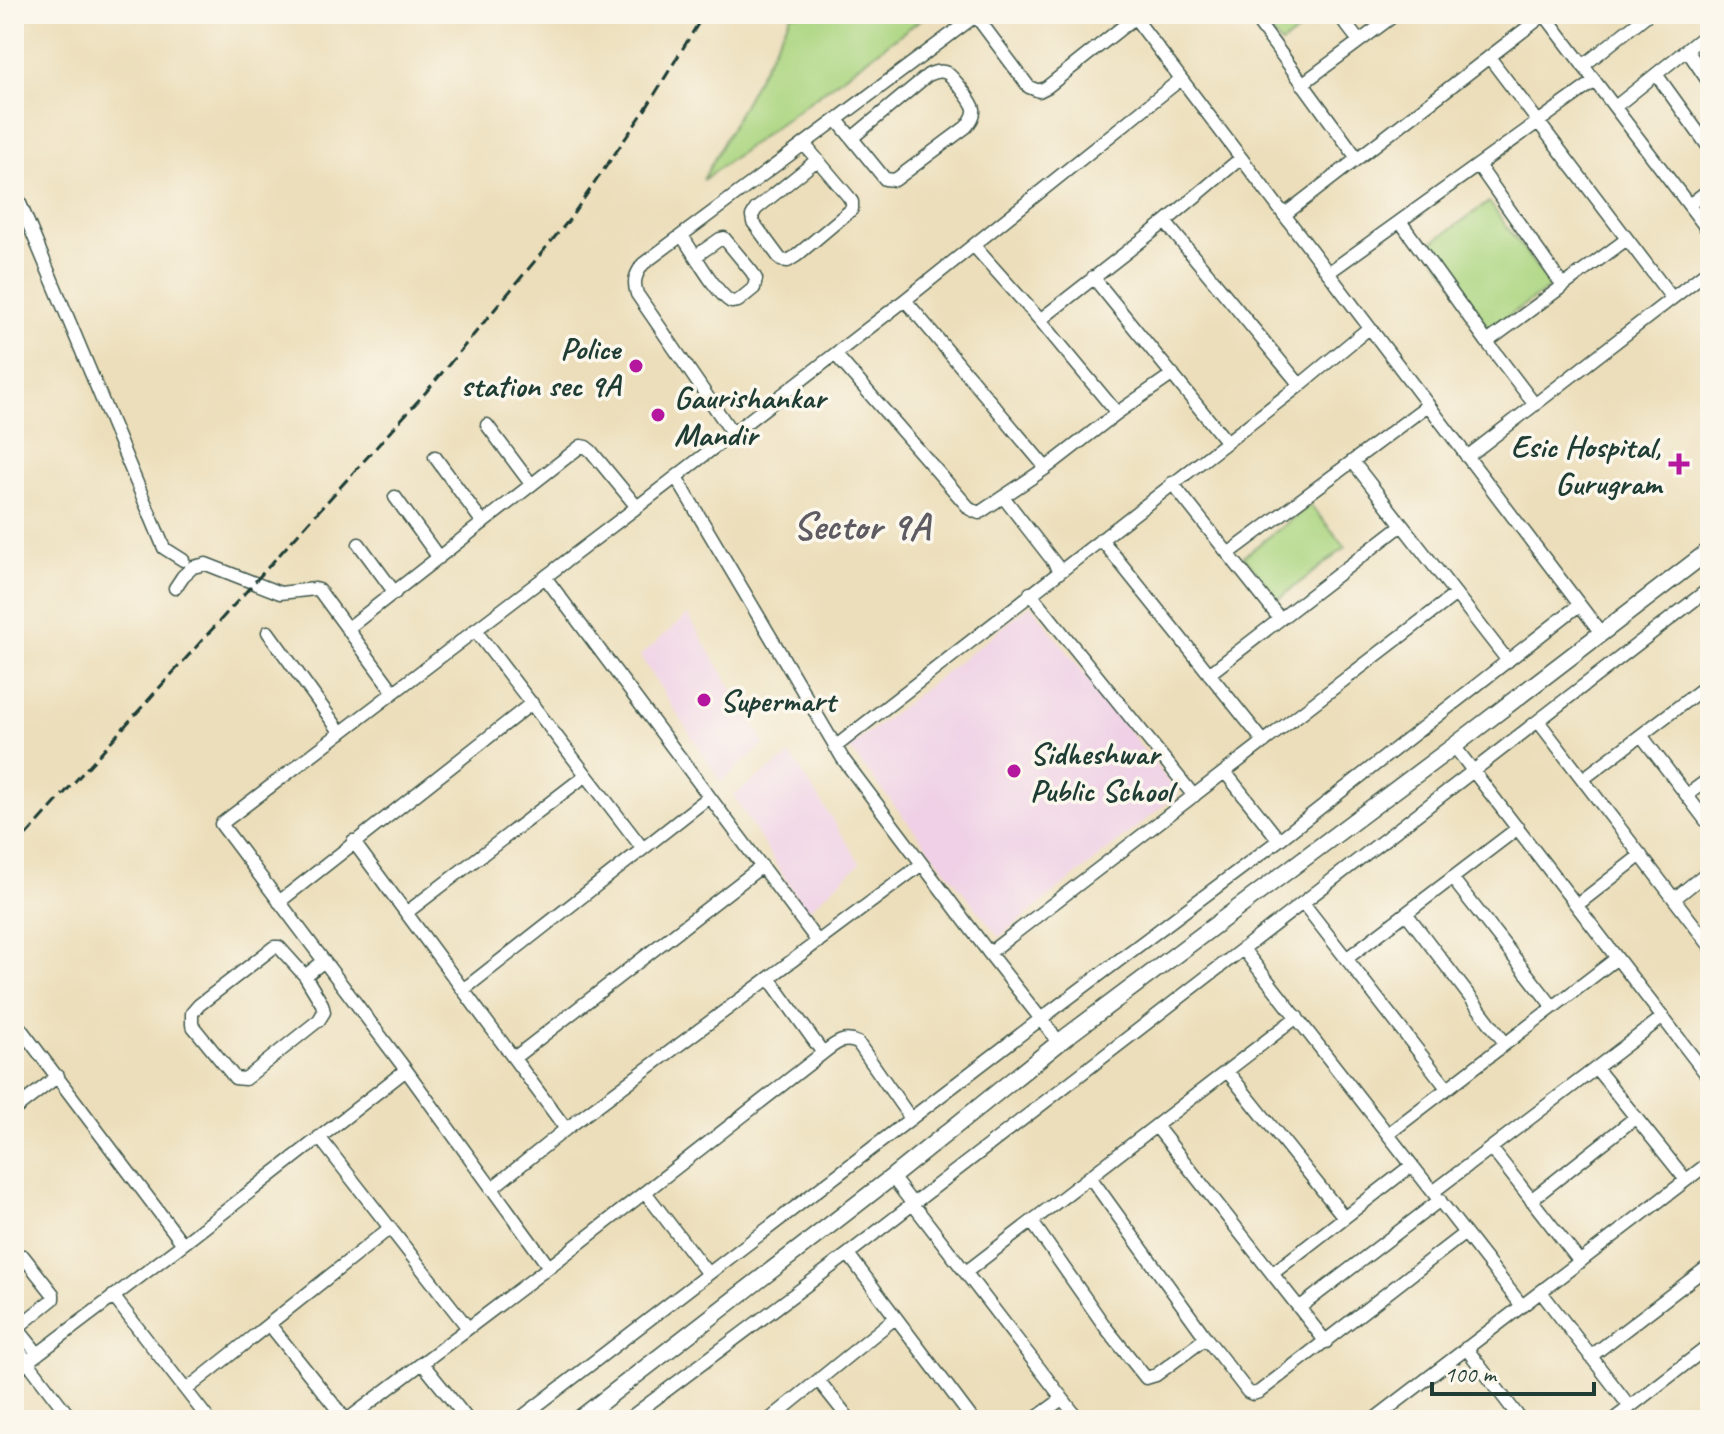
<svg xmlns="http://www.w3.org/2000/svg" width="1724" height="1434" viewBox="0 0 1724 1434" font-family="Caveat,sans-serif">
<rect width="100%" height="100%" fill="#fbf7ec"/>
<filter id="ink" filterUnits="userSpaceOnUse"><feTurbulence type="fractalNoise" baseFrequency=".0125" numOctaves="2"/><feDisplacementMap in="SourceGraphic" scale="16" xChannelSelector="R" yChannelSelector="G"/><feConvolveMatrix kernelMatrix="1 2 1 2 8 2 1 2 1" color-interpolation-filters="sRGB"/></filter>
<filter id="wash" filterUnits="userSpaceOnUse"><feTurbulence type="fractalNoise" baseFrequency=".006" numOctaves="4" result="noise"/><feDisplacementMap in="SourceGraphic" scale="32" xChannelSelector="R" yChannelSelector="G"/><feGaussianBlur stdDeviation="1.8" result="paint"/><feColorMatrix in="noise" values="0 0 0 0 0 0 0 0 0 0 0 0 0 0 0 0 0 1.4 0 .05"/><feComposite in="paint" operator="in"/></filter>
<g filter="url(#wash)">
<rect width="100%" height="100%" fill="#ecdeba"/>
<path fill="#efd0e6" d="M1031 605 1178 794 999 937 849 748Z
M688 615 765 744 721 782 640 656Z
M791 755 860 863 806 912 733 795Z"/>
<path fill="#abd580" stroke="#65895a" stroke-width="2" d="M792 14H928L703 180Z
M1258 14H1321L1322 15 1281 44Z
M1489 202 1551 287 1489 329 1427 246Z
M1310 505 1346 547 1278 599 1244 556Z"/>
</g>
<g filter="url(#ink)">
<g fill="none" stroke-linecap="round" stroke-linejoin="round">
<g stroke="#3e5548" stroke-width="15">
<path id="minor" d="M1132 14 1601 633
M1252 14 1357 158
M1338 14 1359 41
M1544 14 1710 233
M976 16 1029 87 1039 91 1047 87 1134 18
M1687 50 1710 84
M1489 57 1672 298
M1583 66 1648 14
M1656 74 1710 149
M1302 84 1396 14
M1615 107 1710 31
M837 120 885 179 895 180 966 127C970 122 975 116 974 109 973 102 953 77 947 73 940 70 935 72 928 75L852 138
M804 144 848 196 852 202V209L796 256 788 261 781 260 753 222 752 216 756 209 817 160
M1478 165 1563 286
M14 189 164 548 183 560
M1689 205 1710 189
M1284 215 1545 14
M1400 221 1487 342 1535 405
M1165 222 1300 385
M682 236C694 253 715 292 731 302L738 301 754 288 756 279 752 272 724 238 720 239 696 256
M974 246 1040 320 1117 413
M1328 273 1595 81
M1093 277 1226 441
M905 300 1046 468
M1040 320 1165 222 1241 158
M1487 342 1627 239
M835 354 970 509 979 513 1046 468 1117 413 1173 374
M487 425 531 484
M733 434 637 294C633 282 635 275 643 264L978 14
M435 457 483 523
M1467 457 1710 269
M1353 462 1508 661
M676 477 843 759 989 953 1059 1042
M1172 483 1280 619
M395 497 439 558
M1004 498 1060 570
M1101 539 1264 742
M359 544 395 593
M1228 554 1428 405
M545 577 818 942
M175 588 183 576 193 567 206 564 280 593 315 589 319 590 393 691
M1030 593 1194 796
M347 629 581 446 586 447 591 451 637 507
M475 630 643 849
M268 632 341 733
M1209 674 1402 525
M1538 721 1710 946
M1641 735 1710 826
M1454 746 1710 1079
M835 747 1300 385 1369 328
M1225 772 1279 840
M1583 779 1710 683
M1687 795 1710 778
M353 841 566 1129
M1452 878 1553 1007
M1674 899 1710 870
M279 902 532 703
M1303 903 1447 1088
M1577 905 1641 855
M406 913 586 775
M1406 913 1505 1043
M1243 949 1522 1306
M989 953 1456 594
M1346 959 1518 828
M305 976 322 1004 324 1012 319 1020 245 1079 235 1078 192 1025V1013L199 1005 274 947H279L305 976 324 961
M463 990 709 797
M14 1020 183 1244
M823 1053C835 1044 843 1036 858 1043L911 1119
M514 1058 762 866
M1596 1068 1686 1180
M1227 1071 1344 1217
M14 1110 58 1076
M1156 1126 1326 1342
M1388 1134 1617 958
M319 1137 468 1328
M1491 1148 1580 1262
M892 1177 1079 1420
M1090 1177 1206 1338 1248 1392 1253 1394 1259 1392 1465 1233
M491 1189 566 1129 922 864
M645 1192 708 1274
M1433 1192 1663 1017
M1531 1200 1636 1117
M1032 1222 1106 1328 1146 1378 1156 1375 1206 1338
M848 1254 973 1420
M549 1267 406 1070 221 824 637 507 905 300 1181 79
M966 1272 1297 1017
M1273 1273 1412 1165
M1541 1292 1630 1407
M113 1296 209 1420
M1299 1308 1440 1200
M14 1324 38 1354
M269 1324 346 1420
M17 1328 53 1299V1294L23 1256
M14 1344 72 1420
M1466 1348 1521 1420
M1590 1357 1710 1265
M422 1363 468 1420
M14 1372 183 1244 406 1070
M819 1381 850 1420
M186 1390 390 1228
M347 1420 549 1267 823 1053 769 978
M518 1420 1042 1018 1279 840 1579 605
M627 1420 848 1254 1710 588
M769 1420 895 1318
M1033 1420 1062 1399
M1373 1420 1710 1162
M1613 1420 1710 1345"/>
</g>
<g stroke="#3e5548" stroke-width="19">
<path id="tertiary" d="M578 1420 892 1177 1066 1037 1454 746 1710 550"/>
</g>
<use href="#minor" stroke="#fff" stroke-width="12"/>
<use href="#tertiary" stroke="#fff" stroke-width="16"/>
<path stroke="#1f3d34" stroke-width="3" stroke-dasharray="12 6" stroke-linecap="butt" d="M14 849 426 392 569 220 645 110 704 14"/>
</g>
</g>
<g fill="#b5179e" stroke="#fbf7ec" stroke-width="3">
<circle cx="636" cy="366" r="8"/>
<circle cx="658" cy="415" r="8"/>
<path d="M1675 452h8v8h8v8h-8v8h-8v-8h-8v-8h8z"/>
<circle cx="704" cy="700" r="8"/>
<circle cx="1014" cy="771" r="8"/>
</g>
<g text-anchor="middle" dominant-baseline="central" stroke-width="7" stroke-linejoin="round" paint-order="stroke">
<g font-size="32" font-weight="bold" fill="#1f3d34" stroke="#fbf7ec" text-anchor="start">
<text x="620" y="348" text-anchor="end">Police<tspan x="620" dy="37">station sec 9A</tspan></text>
<text x="674" y="397">Gaurishankar<tspan x="674" dy="37">Mandir</tspan></text>
<text x="1661" y="446" text-anchor="end">Esic Hospital,<tspan x="1661" dy="37">Gurugram</tspan></text>
<text x="720" y="700">Supermart</text>
<text x="1030" y="753">Sidheshwar<tspan x="1030" dy="37">Public School</tspan></text>
</g>
<g font-size="40" font-weight="bold" fill="#5e5c62" stroke="#fbf7ec">
<text x="861" y="526">Sector 9A</text>
</g>
</g>
<rect width="1724" height="1434" fill="none" stroke="#fbf7ec" stroke-width="48"/>
<path d="M1432 1382v12h162v-12" fill="none" stroke="#1f3d34" stroke-width="4"/>
<text x="1444" y="1382" font-size="24" fill="#1f3d34" stroke="#fbf7ec" stroke-width="6" paint-order="stroke">100 m</text>
</svg>
